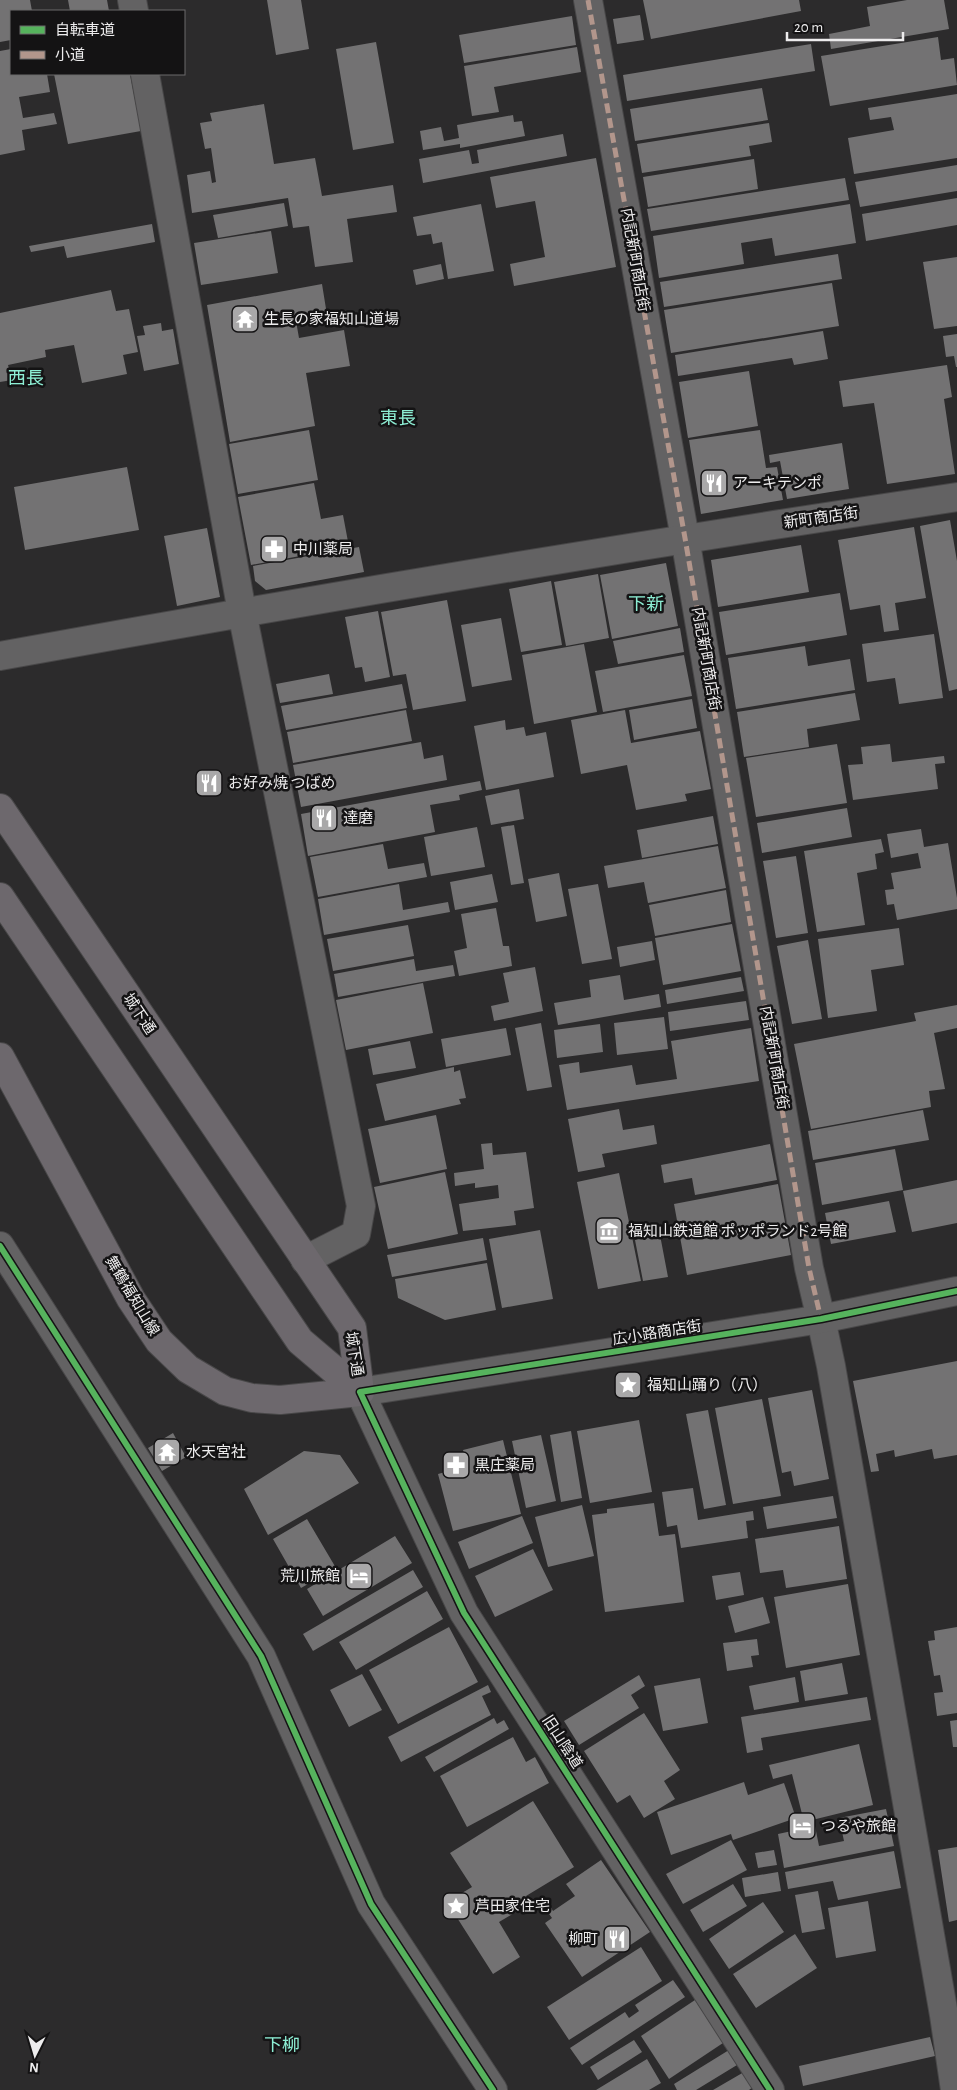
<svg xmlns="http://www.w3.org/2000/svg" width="957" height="2090" viewBox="0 0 957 2090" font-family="'Alegreya Sans','Noto Sans JP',sans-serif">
<rect width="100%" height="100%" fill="#2c2b2c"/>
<path fill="#737273" d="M0 0H30L32 11H11V40L0 42Z
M68 0H107L109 11H70Z
M267 0H301L309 49 276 55Z
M643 0H799L801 11 651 39Z
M907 0H944L949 29 831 49 829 34 870 26 867 7Z
M640 15 644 40 617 44 613 19Z
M572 16 576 45 464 63 459 35Z
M938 37 941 60 954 58 957 85 830 106 821 56Z
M376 42 394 143 353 150 336 49Z
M811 44 815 71 627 101 623 75Z
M577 47 581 72 494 87 499 112 472 116 464 66Z
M11 49V74H47L50 92 19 97 23 118 54 113 57 124 22 130 25 150 0 155V51Z
M54 74H130L141 131 68 144Z
M762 88 768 120 635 141 630 109Z
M957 94V158L854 174 848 138 894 130 891 117 870 120 868 108Z
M264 104 274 164 315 158 322 196 393 185 397 212 347 219 353 262 315 267 309 226 293 228 288 198 192 213 187 175 210 171 212 183 216 182 211 148 205 149 200 123 212 121 210 113Z
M513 115 514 122 522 121 525 136 460 148V144L423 150 420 131 441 127 444 141 459 138 457 125Z
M769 123 772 142 749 146 751 156 642 173 637 144Z
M563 134 567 156 423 183 419 159 469 150 472 164 479 163 477 150Z
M596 158 616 267 514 286 510 264 545 257 535 201 496 208 490 177Z
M754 159 758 189 648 207 643 177Z
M957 165V191L860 207 855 182Z
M845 178 849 200 651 231 647 209Z
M957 198V225L866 241 862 214Z
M284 203 288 226 218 238 213 215Z
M481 204 494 271 448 279 442 242 433 244 431 234 417 236 413 217Z
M850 204 856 243 775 256 772 238 741 243 744 264 659 278 653 236Z
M152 224 155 242 67 258 64 246 31 252 29 246Z
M271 231 278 273 201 285 194 243Z
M838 254 842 279 664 307 660 282Z
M957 257V326L934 329 923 262Z
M441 264 444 279 416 285 413 270Z
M832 283 839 326 671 353 664 310Z
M322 284 327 315 296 321 299 338 344 330 350 366 306 373 315 426 230 442 207 305Z
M111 290 116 311 129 309 138 352 123 355 127 374 82 383 74 345 45 350 46 357 8 365 12 380 0 382V313Z
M161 323 162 331 173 329 179 364 144 371 137 336 145 335 143 326Z
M823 331 828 359 794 365 792 358 678 376 675 355Z
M957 334V367H956L954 356 946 357 943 336Z
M947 365 952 397 944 399 955 474 887 484 874 403 843 407 839 381Z
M749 371 758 426 688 438 679 382Z
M309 430 318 480 238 494 229 444Z
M760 430 766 468 777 467 783 500 701 514 689 440Z
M842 443 849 489 787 499 780 461 770 463 769 455Z
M127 467 139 530 25 550 14 487Z
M314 483 321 519 343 515 349 547 251 565 238 497Z
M950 520 957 561V689L949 691 920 526Z
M914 527 926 598 895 603 899 630 884 632 880 605 850 610 838 540Z
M207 528 220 597 177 606 164 536Z
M801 545 809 592 718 607 711 560Z
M359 547 364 572 266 590 255 581 253 566Z
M666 563 678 626 612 639 600 575Z
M598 574 609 638 566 646 554 582Z
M551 581 562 645 521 652 509 589Z
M840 593 847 635 726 655 719 612Z
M447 600 466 701 413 710 406 674 393 676 381 612Z
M378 611 390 677 365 682 362 667 355 668 345 617Z
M501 618 512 680 472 687 461 625Z
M680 628 684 652 618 664 613 641Z
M934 634 943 698 899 704 895 678 867 682 862 644Z
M584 644 597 712 534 724 522 655Z
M805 646 808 666 850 659 855 690 736 709 728 658Z
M684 655 692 696 603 712 595 671Z
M329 674 333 694 280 703 276 684Z
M402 684 407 708 286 730 281 706Z
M855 693 860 720 807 729 809 747 744 757 737 712Z
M692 699 697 728 634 740 629 710Z
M406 710 412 741 293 763 287 732Z
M625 710 631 743 700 731 711 789 685 794 687 801 636 810 627 765 581 774 571 720Z
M505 720 506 730 524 727 526 736 546 732 554 777 486 790 474 726Z
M421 742 424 759 443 755 447 780 301 807 293 765Z
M837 744 847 803 756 817 746 758Z
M890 744 892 762 944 756 945 763 935 764 938 789 853 800 848 765 863 764 861 747Z
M480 781 482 790 459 795 460 800 430 805 435 832 308 856 301 814Z
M519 789 524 819 491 825 485 796Z
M847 808 852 837 762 853 757 823Z
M713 816 718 844 642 858 637 830Z
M514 825 524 883 511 885 501 827Z
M477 827 485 867 431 876 424 837Z
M921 829 924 847 948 843 957 898V909L897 920 894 904 887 905 885 890 894 889 891 873 921 868 918 853 891 858 887 834Z
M881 839 884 852 875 854 877 869 857 873 865 925 817 932 804 851Z
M383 844 388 869 424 863 427 877 318 897 310 857Z
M718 846 726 888 648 903 644 882 608 888 604 866Z
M796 856 808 933 776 938 763 861Z
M559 873 567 916 536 922 528 879Z
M492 874 498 902 455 910 450 882Z
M399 884 403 910 448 902 450 912 324 935 318 899Z
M598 884 612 959 582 964 568 889Z
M726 890 731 922 655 936 649 905Z
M496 908 503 946H509L512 966 459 976 454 951 467 948 461 914Z
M732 924 741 971 663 985 655 938Z
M408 925 414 956 333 971 327 939Z
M899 928 904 965 871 970 877 1011 828 1018 818 939Z
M808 940 822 1019 792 1024 777 946Z
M652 941 655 960 620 967 617 947Z
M414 959 416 971 453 965 455 976 338 997 334 974Z
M535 967 543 1011 494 1021 491 1006 509 1002 503 973Z
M620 975 624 1000 659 994 661 1007 558 1025 554 1003 591 997 589 980Z
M741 977 744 991 667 1004 665 990Z
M423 983 433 1033 346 1050 336 1000Z
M746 1001 749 1020 670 1031 668 1012Z
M957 1005V1028L934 1033 945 1089 929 1091 931 1107 811 1129 794 1044 916 1021 914 1013Z
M664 1017 668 1049 617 1055 614 1023Z
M541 1023 552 1087 527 1091 515 1028Z
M600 1024 603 1052 557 1058 554 1030Z
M506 1028 511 1055 446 1067 441 1039Z
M751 1028 759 1081 567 1110 559 1065 579 1062 580 1073 632 1065 636 1085 677 1079 671 1041Z
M410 1041 416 1068 373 1075 368 1049Z
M454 1067V1072L460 1070 466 1098 459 1099 461 1104 385 1121 376 1084Z
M619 1109 623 1130 654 1125 657 1144 602 1154 605 1167 578 1172 568 1119Z
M923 1110 929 1140 813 1160 808 1131Z
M436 1115 447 1169 380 1183 368 1129Z
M492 1143 493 1155 526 1152 534 1208 514 1211 516 1225 463 1231 459 1204 499 1198 498 1185 475 1188V1183L455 1186 454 1173 484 1169 481 1144Z
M770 1144 777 1180 695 1195 692 1178 664 1183 661 1165Z
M895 1149 903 1190 822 1205 815 1163Z
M445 1172 458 1234 388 1249 374 1187Z
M619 1173 641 1281 598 1289 577 1182Z
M957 1180V1223L912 1232 903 1191Z
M778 1184 791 1255 687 1275 674 1204Z
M889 1201 896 1232 831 1244 825 1213Z
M540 1230 553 1299 502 1308 489 1239Z
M660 1235 668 1277 643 1281 635 1240Z
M483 1238 487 1260 392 1277 387 1255Z
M487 1263 496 1310 445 1320 398 1298 395 1279Z
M957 1361V1455L934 1459 932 1449 895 1457 894 1450 876 1454 879 1471 871 1472 853 1381Z
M812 1390 829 1479 794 1486 791 1471 782 1473 768 1398Z
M762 1399 781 1496 733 1504 715 1408Z
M708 1410 726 1505 704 1509 686 1414Z
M639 1420 652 1492 590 1503 577 1431Z
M571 1431 582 1498 561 1502 550 1435Z
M173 1433 186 1457 162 1471 148 1448Z
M541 1435 556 1501 526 1508 512 1441Z
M503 1440 521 1514 453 1531 438 1474 467 1466 463 1450Z
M304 1451 340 1455 359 1483 268 1535 244 1489Z
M693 1488 698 1520 753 1511 754 1520 746 1521 748 1538 681 1548 677 1525 667 1527 662 1492Z
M833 1496 837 1518 767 1529 763 1507Z
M654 1503 659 1536 675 1534 684 1602 605 1612 592 1515 607 1513V1509Z
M582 1505 594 1556 548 1567 535 1517Z
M522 1516 533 1543 469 1569 458 1542Z
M307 1519 336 1568 301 1588 273 1539Z
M839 1526 847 1579 786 1588 783 1570 760 1573 755 1539Z
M395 1536 412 1563 323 1616 307 1589Z
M533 1549 553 1590 495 1617 475 1576Z
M413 1570 423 1587 313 1651 303 1634Z
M740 1572 744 1595 716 1600 712 1576Z
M848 1584 860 1655 786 1668 774 1597Z
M427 1591 443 1619 356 1670 339 1642Z
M763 1597 770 1623 735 1633 728 1606Z
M449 1627 478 1682 398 1724 369 1670Z
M957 1627V1713L937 1716 934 1693 943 1692 940 1675 934 1676 928 1641 935 1640 934 1631Z
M757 1639 759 1655 751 1656 753 1667 727 1671 723 1643Z
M842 1663 848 1694 805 1701 800 1671Z
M362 1674 382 1710 349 1727 330 1690Z
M639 1675 645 1686 631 1695 639 1708 579 1745 564 1721Z
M795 1677 799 1702 754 1710 749 1686Z
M700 1678 708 1723 663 1731 654 1686Z
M488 1685 491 1692 482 1696 491 1715 401 1762 388 1737Z
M867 1697 871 1720 761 1738 763 1750 747 1753 741 1717Z
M644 1713 680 1770 664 1781 675 1799 644 1818 630 1795 617 1803 584 1751Z
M494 1718 497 1724 504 1720 509 1729 434 1772 425 1757Z
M957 1720V1747H953L950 1721Z
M513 1737 526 1762 535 1757 549 1783 467 1827 440 1776Z
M859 1744 873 1805 804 1822 792 1774 773 1779 769 1765Z
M744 1782 748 1795 784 1783 796 1818 733 1840 731 1834 671 1855 657 1812Z
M533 1801 574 1867 526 1896 531 1903 499 1922 520 1957 493 1974 447 1902 472 1887 450 1853Z
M886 1809 894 1846 784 1868 778 1834 815 1826 819 1846 844 1841 839 1818Z
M731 1840 747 1870 683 1904 666 1874Z
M957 1847V1920L949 1922 938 1850Z
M774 1850 777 1865 758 1868 755 1853Z
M894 1851 901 1888 838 1900 833 1881 788 1889 785 1872Z
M601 1860 650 1932 582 1977 545 1923 552 1918 544 1907 549 1904 553 1911 575 1896 566 1884Z
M778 1872 781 1891 745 1897 742 1878Z
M733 1884 747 1906 703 1932 690 1910Z
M818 1891 825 1929 802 1933 795 1895Z
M868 1901 876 1951 836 1958 828 1908Z
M763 1902 784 1932 729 1969 709 1939Z
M795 1934 817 1968 756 2008 733 1974Z
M641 1947 662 1981 569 2040 547 2007Z
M673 1980 685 1997 582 2065 570 2048 625 2012 629 2018 639 2011 635 2005Z
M695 2000 723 2043 669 2079 641 2036Z
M930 2037 935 2056 803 2086 799 2066Z
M634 2040 642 2052 598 2080 590 2067Z
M729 2050 737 2065 696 2090H677L674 2084Z
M647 2059 661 2083 649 2090H596Z
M744 2072 753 2087 749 2090H713Z"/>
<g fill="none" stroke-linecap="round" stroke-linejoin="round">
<g stroke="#484748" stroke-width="30">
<path id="pedestrian" d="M588 0 685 538 809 1268 821 1319"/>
</g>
<g stroke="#484748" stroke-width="30">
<path id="minor" d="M132 0 134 11
M145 74 242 612 361 1206 356 1234 305 1260
M0 656C318 598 637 545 957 497
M0 1246 261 1656 371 1904 493 2090
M821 1319 831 1366 944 2015 955 2090
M360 1392 464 1613 770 2090"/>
</g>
<g stroke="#484748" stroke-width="30">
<path id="tertiary" d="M360 1392 821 1319 957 1291"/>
</g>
<g stroke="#484748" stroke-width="30">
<path id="primary" d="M0 808 352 1328 360 1392
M0 897 300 1341 360 1392
M0 1057 131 1299 159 1341 188 1369 225 1391 252 1398 280 1400 360 1392"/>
</g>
<use href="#pedestrian" stroke="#636263" stroke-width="28"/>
<use href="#minor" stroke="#636263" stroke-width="28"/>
<use href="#tertiary" stroke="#636263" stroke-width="28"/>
<use href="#primary" stroke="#6d686d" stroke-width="28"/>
<path stroke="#b2968c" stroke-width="5" stroke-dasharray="10 5" stroke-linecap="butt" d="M588 0 685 538 809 1268 821 1319"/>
<g stroke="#141314" stroke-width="9">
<path id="cycleway" d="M0 1246 261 1656 371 1904 493 2090
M770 2090 464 1613 360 1392 821 1319 957 1291"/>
</g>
<use href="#cycleway" stroke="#56b35d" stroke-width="6"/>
</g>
<defs>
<g id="temple-square" transform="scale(1.4375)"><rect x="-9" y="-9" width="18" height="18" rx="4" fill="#a9a8a9" stroke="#141314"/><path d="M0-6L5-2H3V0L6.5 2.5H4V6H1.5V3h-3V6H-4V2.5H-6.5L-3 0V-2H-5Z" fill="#fff"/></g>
<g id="restaurant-square" transform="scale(1.4375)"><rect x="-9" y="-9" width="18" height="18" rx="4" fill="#a9a8a9" stroke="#141314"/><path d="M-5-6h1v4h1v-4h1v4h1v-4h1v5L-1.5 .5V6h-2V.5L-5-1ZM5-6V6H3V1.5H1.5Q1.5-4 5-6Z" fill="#fff"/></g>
<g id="pharmacy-square" transform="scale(1.4375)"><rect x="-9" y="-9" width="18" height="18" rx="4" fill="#a9a8a9" stroke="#141314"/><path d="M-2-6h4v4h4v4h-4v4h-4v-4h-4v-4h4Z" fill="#fff"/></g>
<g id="museum-square" transform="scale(1.4375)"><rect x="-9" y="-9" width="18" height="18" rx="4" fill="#a9a8a9" stroke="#141314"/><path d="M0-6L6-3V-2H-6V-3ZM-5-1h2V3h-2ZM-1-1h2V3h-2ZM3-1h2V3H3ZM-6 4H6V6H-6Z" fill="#fff"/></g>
<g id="sight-square" transform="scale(1.4375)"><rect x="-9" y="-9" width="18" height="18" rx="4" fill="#a9a8a9" stroke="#141314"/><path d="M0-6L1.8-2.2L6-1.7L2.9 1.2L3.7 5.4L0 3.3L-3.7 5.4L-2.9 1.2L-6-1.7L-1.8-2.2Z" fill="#fff"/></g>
<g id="hotel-square" transform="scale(1.4375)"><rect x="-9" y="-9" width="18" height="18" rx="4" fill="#a9a8a9" stroke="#141314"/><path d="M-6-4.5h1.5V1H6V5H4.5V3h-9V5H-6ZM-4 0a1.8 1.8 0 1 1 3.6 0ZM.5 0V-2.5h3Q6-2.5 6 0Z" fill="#fff"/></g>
</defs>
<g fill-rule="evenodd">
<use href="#temple-square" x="245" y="319"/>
<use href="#restaurant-square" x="714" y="483"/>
<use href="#pharmacy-square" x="274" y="549"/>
<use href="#restaurant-square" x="209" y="783"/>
<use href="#restaurant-square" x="324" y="818"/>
<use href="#museum-square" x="609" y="1231"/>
<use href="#sight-square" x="628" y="1385"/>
<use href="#temple-square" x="167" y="1452"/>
<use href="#pharmacy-square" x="456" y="1465"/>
<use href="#hotel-square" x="359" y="1576"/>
<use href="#hotel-square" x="802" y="1826"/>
<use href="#sight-square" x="456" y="1906"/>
<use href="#restaurant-square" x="617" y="1939"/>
</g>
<g text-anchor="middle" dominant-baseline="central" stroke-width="5" stroke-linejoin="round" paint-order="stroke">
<g font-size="15" fill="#edeced" stroke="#141314">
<text transform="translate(635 260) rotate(80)">内記新町商店街</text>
<text transform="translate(821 518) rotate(-8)">新町商店街</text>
<text transform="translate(706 659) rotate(80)">内記新町商店街</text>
<text transform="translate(139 1014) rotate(56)">城下通</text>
<text transform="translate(774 1058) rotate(80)">内記新町商店街</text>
<text transform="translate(132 1296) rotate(59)">舞鶴福知山線</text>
<text transform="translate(657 1333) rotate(-9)">広小路商店街</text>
<text transform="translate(354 1354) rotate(81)">城下通</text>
<text transform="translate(562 1742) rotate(57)">旧山陰道</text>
</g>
<g font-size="15" fill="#edeced" stroke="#141314" text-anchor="start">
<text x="264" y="319">生長の家福知山道場</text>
<text x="733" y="483">アーキテンポ</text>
<text x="293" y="549">中川薬局</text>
<text x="228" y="783">お好み焼 つばめ</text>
<text x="343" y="818">達磨</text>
<text x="628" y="1231">福知山鉄道館 ポッポランド2号館</text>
<text x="647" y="1385">福知山踊り（八）</text>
<text x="186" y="1452">水天宮社</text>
<text x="475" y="1465">黒庄薬局</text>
<text x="340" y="1576" text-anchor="end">荒川旅館</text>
<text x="821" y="1826">つるや旅館</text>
<text x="475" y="1906">芦田家住宅</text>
<text x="598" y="1939" text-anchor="end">柳町</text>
</g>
<g font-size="18" fill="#8deed4" stroke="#141314">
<text x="26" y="379">西長</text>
<text x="398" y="419">東長</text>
<text x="646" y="605">下新</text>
<text x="282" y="2046">下柳</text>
</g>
</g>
<rect x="10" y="10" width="175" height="65" fill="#141314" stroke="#6b6a6b"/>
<rect x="20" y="26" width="25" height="8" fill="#56b35d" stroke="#6b6a6b"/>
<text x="55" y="35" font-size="15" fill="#edeced">自転車道</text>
<rect x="20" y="51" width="25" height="8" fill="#b2968c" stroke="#6b6a6b"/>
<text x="55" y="60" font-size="15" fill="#edeced">小道</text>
<g transform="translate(35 2055) rotate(185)" stroke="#141314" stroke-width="4" paint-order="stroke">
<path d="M0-4L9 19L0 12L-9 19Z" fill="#edeced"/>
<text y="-8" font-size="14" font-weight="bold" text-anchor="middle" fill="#edeced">N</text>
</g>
<path d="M787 32v8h116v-8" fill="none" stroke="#edeced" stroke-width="2.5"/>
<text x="794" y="32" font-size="15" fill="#edeced" stroke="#141314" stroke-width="4" paint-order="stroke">20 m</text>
</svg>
